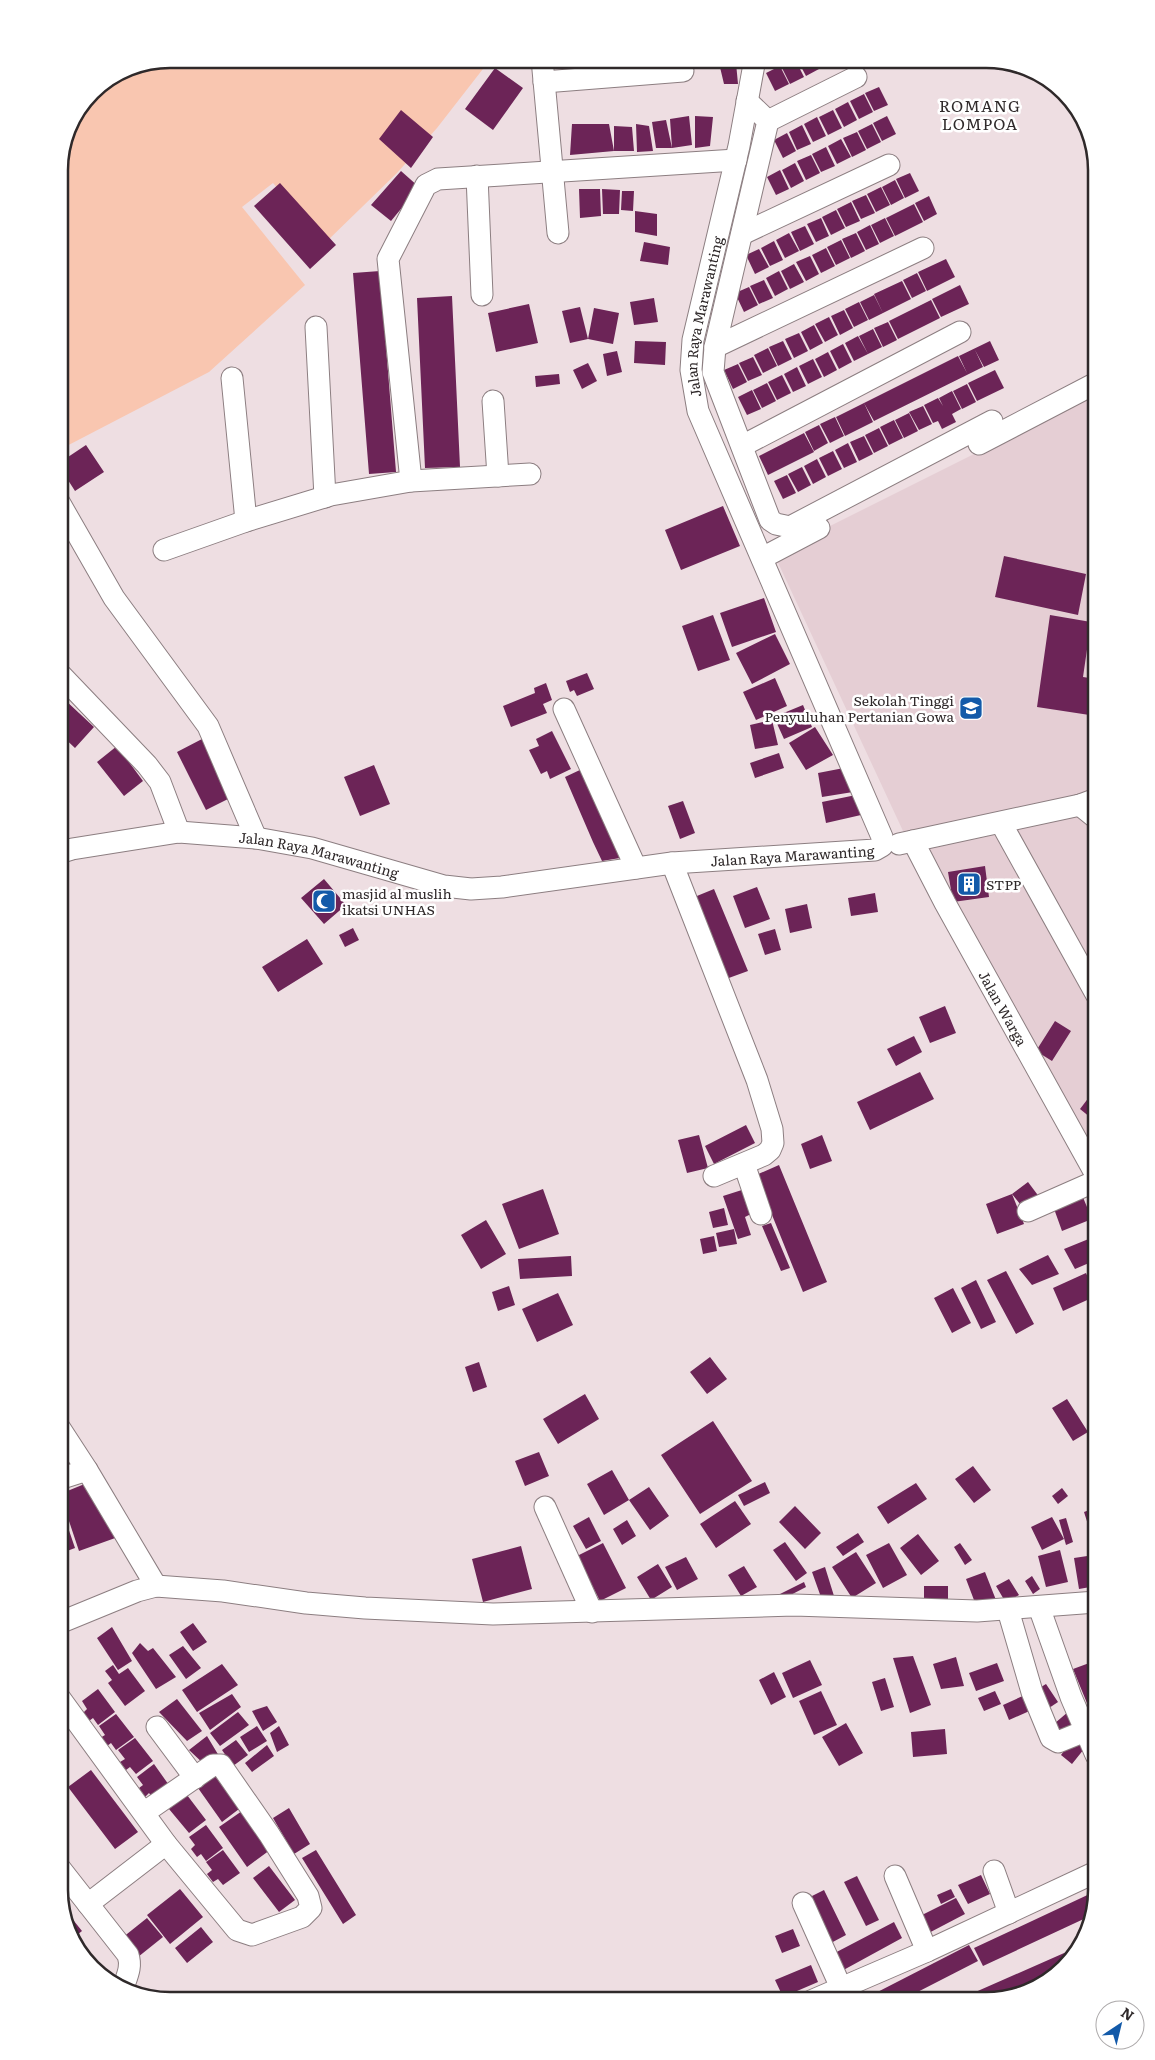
<svg xmlns="http://www.w3.org/2000/svg" width="1155" height="2060" viewBox="0 0 1155 2060" font-family="Literata,serif">
<rect width="100%" height="100%" fill="#eedee2"/>
<path fill="#e5ced4" d="M1096 393V1185L917 861 774 554Z"/>
<path fill="#f9c6b0" d="M170 59H488L486 65 437 128 397 173 325 243 273 183 242 207 305 285 209 372 59 450V163L67 127 91 91 127 67Z"/>
<path fill="#6c2457" d="M591 59H624L625 67 593 71Z
M795 59 804 77 790 84 781 66Z
M797 59H814L819 69 806 76Z
M816 59H833L835 61 821 68Z
M719 63H736L738 84H724Z
M780 66 789 84 775 91 766 73Z
M495 68 523 88 493 130 465 109Z
M879 87 888 105 874 111 865 93Z
M864 94 873 112 859 119 850 101Z
M848 102 857 120 844 127 835 109Z
M401 110 433 137 411 168 379 139Z
M833 110 842 128 828 135 819 117Z
M689 116 692 145 672 148 670 119Z
M695 116 713 117 710 146 695 148Z
M887 116 896 134 882 141 873 123Z
M817 117 826 136 813 142 804 124Z
M666 120 672 148H656L652 122Z
M572 124H609L614 151 570 155Z
M636 124 649 126 653 151 637 152Z
M872 124 881 142 867 149 858 131Z
M802 125 811 144 797 150 789 132Z
M614 126 632 127 634 151H614Z
M857 132 866 150 852 157 843 138Z
M787 133 796 151 783 158 774 140Z
M841 139 851 157 837 164 828 146Z
M826 147 835 166 821 172 812 154Z
M811 155 820 173 806 180 797 161Z
M795 163 804 181 791 188 782 170Z
M780 170 789 189 776 195 767 177Z
M401 171 419 187 391 221 371 205Z
M910 173 919 191 905 198 896 179Z
M895 180 904 198 891 205 882 187Z
M280 183 336 245 310 269 254 206Z
M881 187 890 205 876 212 867 194Z
M579 189H600L601 216 580 218Z
M602 189 620 190 619 214H603Z
M622 191H634L633 211 621 210Z
M866 195 875 213 861 219 852 201Z
M929 196 937 214 924 221 915 203Z
M851 202 860 221 846 227 837 209Z
M914 204 923 222 895 236 886 218Z
M836 210 845 228 831 235 822 217Z
M635 211 657 214V236L635 232Z
M821 218 829 236 816 242 807 224Z
M885 218 894 236 880 243 871 225Z
M870 225 879 244 866 250 857 232Z
M805 226 814 244 800 251 791 232Z
M789 233 799 251 785 258 776 240Z
M856 233 865 251 851 258 842 239Z
M841 240 850 258 836 265 827 247Z
M774 241 783 260 770 266 761 248Z
M644 242 670 247 668 265 640 261Z
M826 248 835 266 821 273 812 255Z
M759 249 769 267 755 274 746 255Z
M810 256 819 274 806 281 796 262Z
M946 259 955 277 927 291 918 272Z
M794 264 804 282 790 289 781 271Z
M380 271 396 472 369 474 353 273Z
M779 271 788 289 775 296 766 278Z
M917 273 926 291 912 298 903 280Z
M764 280 773 298 759 304 750 286Z
M902 281 911 299 883 313 874 294Z
M960 285 969 304 941 317 932 299Z
M749 287 758 305 744 312 735 293Z
M874 295 883 313 869 320 860 302Z
M452 296 460 467 425 468 417 298Z
M654 298 658 322 634 325 630 302Z
M931 300 940 318 926 325 917 307Z
M859 302 868 320 854 327 845 309Z
M529 304 538 343 496 352 488 313Z
M580 307 588 339 570 343 562 311Z
M917 307 926 325 898 339 889 321Z
M594 308 619 313 613 344 588 339Z
M844 310 853 328 840 335 831 316Z
M829 317 838 335 825 342 815 324Z
M888 322 897 340 883 347 874 328Z
M814 325 823 343 810 350 801 332Z
M873 329 882 347 868 354 859 336Z
M799 333 808 351 794 358 785 339Z
M858 336 868 354 854 361 845 343Z
M635 341 666 342 665 365 634 363Z
M783 341 792 359 778 366 769 347Z
M990 341 999 360 984 367 975 350 983 367 874 421 864 403 958 356 967 373 959 356Z
M843 344 852 362 839 369 830 351Z
M768 348 777 366 763 373 754 355Z
M617 351 622 372 607 376 603 354Z
M828 352 837 370 824 377 815 359Z
M753 357 762 375 748 381 739 363Z
M813 359 822 377 808 384 799 366Z
M588 363 597 381 582 389 573 370Z
M738 364 747 382 733 389 724 370Z
M797 367 806 386 793 392 784 374Z
M995 370 1004 388 977 401 968 383Z
M559 374 560 384 536 387 535 376Z
M782 375 791 393 777 400 768 382Z
M767 383 776 401 762 408 753 390Z
M967 384 976 402 962 409 953 391Z
M752 390 761 409 747 415 738 397Z
M952 391 961 409 952 414 956 422 942 429 938 421 933 423 924 405 938 398 943 406 939 398Z
M864 403 873 422 845 436 836 417Z
M923 406 932 424 919 430 909 412Z
M909 413 918 431 904 438 895 420Z
M835 417 844 436 830 443 820 424Z
M894 420 903 438 889 445 880 427Z
M819 425 828 443 814 451 805 432Z
M879 428 888 446 874 453 865 435Z
M804 433 814 452 768 475 759 456Z
M864 436 873 454 859 461 850 442Z
M848 443 857 462 844 468 835 450Z
M86 445 104 472 75 491 59 466V463Z
M833 451 842 469 828 476 819 458Z
M817 459 826 477 813 484 804 466Z
M802 467 811 485 798 492 788 474Z
M787 475 796 493 783 499 774 481Z
M723 506 740 546 681 570 665 530Z
M1004 556 1086 574 1078 615 995 597Z
M764 598 776 632 732 647 720 613Z
M713 615 730 660 698 671 682 626Z
M1050 615 1091 622 1083 677 1096 679V716L1037 707Z
M775 634 790 664 752 684 736 653Z
M587 673 594 689 577 696 574 690 570 692 566 681Z
M775 678 787 706 756 720 743 692Z
M546 683 552 700 543 704 547 713 511 727 503 706 535 693 534 688Z
M64 699 94 727 75 748 59 733V705Z
M803 705 812 727 784 739 774 717Z
M772 720 778 745 755 749 750 725Z
M815 727 833 755 806 770 789 743Z
M552 731 571 769 550 779 547 771 541 774 529 750 539 746 536 739Z
M202 739 232 797 206 810 177 752Z
M117 746 143 781 124 796 97 762Z
M779 753 784 768 755 778 750 763Z
M374 765 390 804 360 816 344 777Z
M849 767 853 792 822 797 818 773Z
M582 769 620 858 602 861 593 842 565 777Z
M856 795 861 815 826 823 822 802Z
M683 801 695 833 680 839 668 806Z
M985 866 989 897 953 902 948 872Z
M324 879 346 905 324 924 301 898Z
M757 887 770 919 745 928 733 896Z
M714 889 748 971 726 979 692 898Z
M875 893 878 912 851 916 848 898Z
M807 904 812 928 790 933 785 909Z
M353 928 359 940 345 947 339 935Z
M775 929 781 950 765 955 758 934Z
M307 939 323 964 278 992 262 967Z
M945 1006 956 1033 930 1043 919 1017Z
M1055 1021 1071 1031 1052 1061 1036 1051Z
M914 1036 922 1052 896 1066 887 1049Z
M920 1072 934 1099 870 1130 857 1102Z
M1096 1088V1122L1080 1109Z
M746 1125 755 1143 714 1164 705 1146Z
M699 1135 708 1168 687 1173 678 1140Z
M822 1135 832 1161 810 1169 801 1144Z
M779 1165 827 1282 803 1292 756 1175Z
M1028 1182 1040 1198 1024 1209 1012 1194Z
M543 1189 559 1234 519 1249 502 1204Z
M745 1189 753 1213 745 1217 751 1235 738 1239 723 1196Z
M1012 1194 1024 1224 997 1234 986 1204Z
M1082 1195 1092 1219 1062 1231 1053 1206Z
M724 1208 728 1225 713 1228 709 1212Z
M486 1220 506 1254 481 1269 461 1235Z
M771 1223 790 1268 781 1271 762 1226Z
M734 1229 737 1244 719 1247 716 1233Z
M714 1236 717 1251 703 1254 700 1239Z
M1096 1236V1260L1075 1269 1064 1249Z
M1048 1255 1059 1274 1032 1285 1019 1269Z
M571 1256 572 1276 520 1279 518 1259Z
M1006 1271 1034 1324 1016 1334 987 1280Z
M1086 1273 1096 1296 1063 1311 1053 1288Z
M976 1280 996 1322 981 1329 961 1288Z
M509 1286 515 1305 498 1311 492 1292Z
M953 1288 971 1323 952 1333 934 1298Z
M558 1293 573 1325 537 1342 522 1309Z
M710 1357 727 1379 707 1394 690 1372Z
M479 1362 487 1387 473 1392 465 1367Z
M585 1394 599 1419 558 1444 543 1419Z
M1067 1399 1088 1432 1073 1441 1052 1408Z
M713 1421 752 1481 700 1514 661 1455Z
M539 1452 549 1476 525 1486 515 1461Z
M973 1466 991 1490 974 1503 955 1479Z
M612 1470 629 1500 604 1515 587 1484Z
M765 1482 770 1493 744 1506 738 1495Z
M87 1483 118 1537 79 1551 60 1494Z
M916 1483 927 1499 888 1524 877 1507Z
M649 1487 669 1516 650 1530 629 1500Z
M1062 1488 1068 1496 1058 1504 1052 1496Z
M59 1501 75 1548 59 1554Z
M735 1501 751 1524 716 1548 700 1524Z
M795 1506 821 1533 805 1549 779 1522Z
M1092 1509 1096 1524V1535L1092 1537 1084 1512Z
M589 1517 601 1541 586 1549 573 1526Z
M1052 1517 1064 1539 1042 1550 1031 1527Z
M1066 1518 1073 1542 1066 1545 1059 1520Z
M627 1520 636 1536 622 1545 613 1529Z
M858 1533 864 1542 843 1556 836 1547Z
M918 1534 939 1561 921 1575 900 1548Z
M785 1542 807 1573 796 1581 773 1550Z
M603 1543 626 1588 600 1601 577 1556Z
M889 1543 907 1575 883 1588 866 1555Z
M960 1543 972 1560 965 1565 954 1547Z
M521 1546 532 1589 483 1602 472 1559Z
M1060 1550 1068 1582 1046 1587 1038 1556Z
M856 1552 876 1583 852 1598 832 1567Z
M1094 1555 1096 1586 1079 1589 1074 1558Z
M686 1557 698 1579 677 1590 665 1567Z
M658 1564 672 1587 651 1600 637 1577Z
M744 1566 757 1587 741 1596 728 1575Z
M825 1567 834 1596 822 1600 812 1572Z
M985 1572 996 1600 977 1608 966 1579Z
M1032 1576 1040 1589 1033 1594 1025 1581Z
M1009 1579 1019 1595 1006 1603 996 1586Z
M804 1582 806 1587 781 1600 778 1595Z
M924 1586H948V1607H924Z
M193 1623 207 1642 193 1651 180 1632Z
M112 1627 132 1661 118 1670 97 1638Z
M140 1643 148 1651 153 1648 176 1677 156 1689 132 1653Z
M183 1646 201 1668 186 1679 169 1655Z
M913 1656 931 1705 910 1713 893 1658Z
M956 1657 964 1686 941 1689 933 1664Z
M810 1660 822 1685 793 1698 782 1673Z
M1092 1662 1096 1672V1705L1089 1708 1073 1669Z
M997 1663 1004 1681 976 1691 969 1673Z
M222 1664 238 1685 197 1712 182 1690Z
M113 1665 119 1674 128 1668 145 1691 125 1706 108 1683 112 1680 105 1671Z
M774 1672 786 1697 771 1705 759 1680Z
M885 1678 894 1707 881 1711 872 1682Z
M1046 1684 1058 1702 1049 1708 1036 1690Z
M98 1689 115 1712 98 1725 93 1718 89 1721 83 1713 87 1709 82 1701Z
M821 1691 837 1725 814 1735 799 1701Z
M995 1691 1001 1704 984 1711 978 1698Z
M232 1694 241 1707 210 1730 199 1713Z
M1027 1694 1034 1709 1009 1720 1003 1705Z
M177 1699 202 1731 187 1741 159 1712Z
M267 1706 277 1722 263 1731 252 1711Z
M238 1712 249 1725 220 1746 210 1733Z
M1068 1712 1077 1722 1058 1740 1048 1729Z
M116 1714 134 1737 116 1750 111 1743 107 1746 100 1738 105 1735 99 1726Z
M846 1723 863 1753 839 1766 822 1737Z
M257 1726 267 1741 249 1752 240 1737Z
M279 1726 289 1745 277 1752 270 1733Z
M945 1729 947 1754 913 1757 911 1732Z
M207 1736 219 1756 205 1765 189 1750Z
M135 1738 153 1761 136 1774 130 1767 126 1770 120 1762 125 1759 118 1750Z
M1073 1739 1084 1749 1072 1764 1061 1755Z
M236 1740 248 1755 233 1766 222 1750Z
M267 1745 274 1756 252 1772 245 1763Z
M154 1764 171 1788 154 1800 149 1793 145 1797 139 1788 143 1785 137 1777Z
M91 1770 138 1832 115 1849 68 1787Z
M215 1776 239 1809 222 1822 198 1788Z
M187 1795 206 1820 189 1833 169 1809Z
M289 1808 310 1844 294 1854 273 1818Z
M242 1811 270 1850 247 1867 219 1827Z
M206 1825 223 1848 206 1861 201 1854 197 1857 191 1849 195 1845 189 1837Z
M223 1850 240 1873 223 1885 218 1879 213 1882 207 1874 212 1870 206 1862Z
M316 1850 356 1915 343 1924 302 1858Z
M269 1866 295 1900 279 1912 253 1878Z
M981 1875 990 1894 968 1904 958 1885Z
M857 1876 879 1920 866 1926 844 1882Z
M180 1889 203 1917 170 1944 147 1915Z
M951 1889 955 1897 941 1904 937 1895Z
M824 1890 846 1935 829 1944 806 1899Z
M1096 1891 1088 1917 983 1966 974 1948Z
M956 1898 965 1914 923 1936 914 1919Z
M62 1906 82 1931 72 1939 67 1933Z
M147 1918 163 1937 138 1957 122 1938Z
M894 1922 902 1938 838 1973 829 1956Z
M201 1927 213 1942 187 1963 175 1948Z
M793 1929 800 1946 782 1953 775 1936Z
M969 1945 978 1961 900 2001H860Z
M1080 1946 1078 1952 1028 1993 985 2001H955Z
M811 1965 818 1982 783 1997 775 1980Z"/>
<g fill="none" stroke-linecap="round" stroke-linejoin="round">
<g stroke="#8c7e81" stroke-width="23">
<g id="minor">
<path d="M542 59 558 233"/>
<path d="M544 82 683 71"/>
<path d="M747 101 768 121 715 347 713 372 770 520 776 524 790 527 992 421"/>
<path d="M768 121 856 77"/>
<path d="M477 176 482 295"/>
<path d="M742 234 889 165"/>
<path d="M316 327 325 497"/>
<path d="M715 347 923 248"/>
<path d="M232 378 246 521"/>
<path d="M493 401 498 476"/>
<path d="M979 444 1096 383"/>
<path d="M742 446 960 332"/>
<path d="M411 481 530 474"/>
<path d="M59 502 114 598 208 726 256 838"/>
<path d="M164 550 246 521 331 495 411 481 388 259 426 185 438 179 736 160"/>
<path d="M762 558 819 528"/>
<path d="M59 673 147 765 160 782 179 832"/>
<path d="M564 709 636 868"/>
<path d="M1080 805 1096 818"/>
<path d="M1001 823 1096 994"/>
<path id="s1" d="M913 841 945 903 1096 1175"/>
<path d="M899 844 1080 805 1096 799"/>
<path id="s2" d="M59 853 72 849 179 832 256 838 312 848 444 886 471 889 502 887 672 863 875 850 882 846V837L698 411 691 370 693 340 739 146 755 59"/>
<path d="M672 863 757 1080 772 1129 773 1143 770 1150 764 1155 714 1176"/>
<path d="M744 1164 761 1214"/>
<path d="M1028 1211 1096 1181"/>
<path d="M59 1427 87 1470 156 1586"/>
<path d="M59 1479 87 1470"/>
<path d="M545 1507 592 1612"/>
<path d="M1039 1607 1071 1697 1096 1755"/>
<path d="M1008 1610 1032 1692 1051 1738 1058 1742 1085 1731"/>
<path d="M59 1623 137 1591 156 1586 223 1591 306 1603 365 1608 493 1614 794 1605 977 1611 1096 1602"/>
<path d="M59 1697 166 1844 237 1930 252 1935 302 1917 311 1908 308 1896 269 1834 221 1765H213L145 1812"/>
<path d="M157 1727 195 1778"/>
<path d="M59 1867 128 1955C132 1967 127 1976 123 1988"/>
<path d="M994 1871 1009 1913"/>
<path d="M895 1876 927 1951"/>
<path d="M803 1903 847 2001"/>
<path d="M88 1904 166 1844"/>
<path d="M811 2001 927 1951 1096 1872"/>
</g>
</g>
<use href="#minor" stroke="#fff" stroke-width="21"/>
</g>
<defs>
<g id="university-square" transform="scale(1.25)"><rect x="-9" y="-9" width="18" height="18" rx="4" fill="#135aa9" stroke="#fff"/><path d="M0-5L7-2L0 1L-7-2ZM-4 1L0 2.5L4 1V4Q0 6-4 4Z" fill="#fff"/></g>
<g id="building-square" transform="scale(1.25)"><rect x="-9" y="-9" width="18" height="18" rx="4" fill="#135aa9" stroke="#fff"/><path d="M-4-6H4V6H1V3H-1V6H-4ZM-2.5-4.3h1.7v1.8h-1.7ZM.8-4.3h1.7v1.8H.8ZM-2.5-1h1.7V.8h-1.7ZM.8-1h1.7V.8H.8Z" fill="#fff"/></g>
<g id="mosque-square" transform="scale(1.25)"><rect x="-9" y="-9" width="18" height="18" rx="4" fill="#135aa9" stroke="#fff"/><path d="M3.5-4.9A6 6 0 1 0 3.5 4.9A5 5 0 1 1 3.5-4.9Z" fill="#fff"/></g>
</defs>
<g fill-rule="evenodd">
<use href="#university-square" x="971" y="708"/>
<use href="#building-square" x="969" y="884"/>
<use href="#mosque-square" x="324" y="901"/>
</g>
<g text-anchor="middle" dominant-baseline="central" stroke-width="5" stroke-linejoin="round" paint-order="stroke">
<g font-size="14" fill="#2f292a" stroke="#fff">
<text stroke="none"><textPath href="#s2" startOffset="1404">Jalan Raya Marawanting</textPath></text>
<text stroke="none"><textPath href="#s2" startOffset="744">Jalan Raya Marawanting</textPath></text>
<text stroke="none"><textPath href="#s2" startOffset="264">Jalan Raya Marawanting</textPath></text>
<text stroke="none"><textPath href="#s1" startOffset="190">Jalan Warga</textPath></text>
</g>
<g font-size="14" fill="#2f292a" stroke="#fff" text-anchor="start">
<text x="954" y="700" text-anchor="end">Sekolah Tinggi<tspan x="954" dy="16">Penyuluhan Pertanian Gowa</tspan></text>
<text x="986" y="884">STPP</text>
<text x="342" y="893">masjid al muslih<tspan x="342" dy="16">ikatsi UNHAS</tspan></text>
</g>
<g font-size="16" letter-spacing="1" fill="#2f292a" stroke="#fff">
<text x="980" y="105">ROMANG<tspan x="980" dy="18">LOMPOA</tspan></text>
</g>
</g>
<path d="M0 0H1155V2060H0ZM170 68H986A102 102 0 0 1 1088 170V1890A102 102 0 0 1 986 1992H170A102 102 0 0 1 68 1890V170A102 102 0 0 1 170 68Z" fill="#fff" fill-rule="evenodd"/>
<path fill="none" stroke="#2f292a" stroke-width="2.5" d="M170 68H986A102 102 0 0 1 1088 170V1890A102 102 0 0 1 986 1992H170A102 102 0 0 1 68 1890V170A102 102 0 0 1 170 68Z"/>
<g transform="translate(1120 2025) rotate(35)"><circle r="24" fill="#ffffff" stroke="#aca9aa"/>
<path d="M0-4L9 19L0 12L-9 19Z" fill="#135aa9"/>
<text y="-8" font-size="14" font-weight="bold" text-anchor="middle" fill="#2f292a">N</text>
</g>
</svg>
